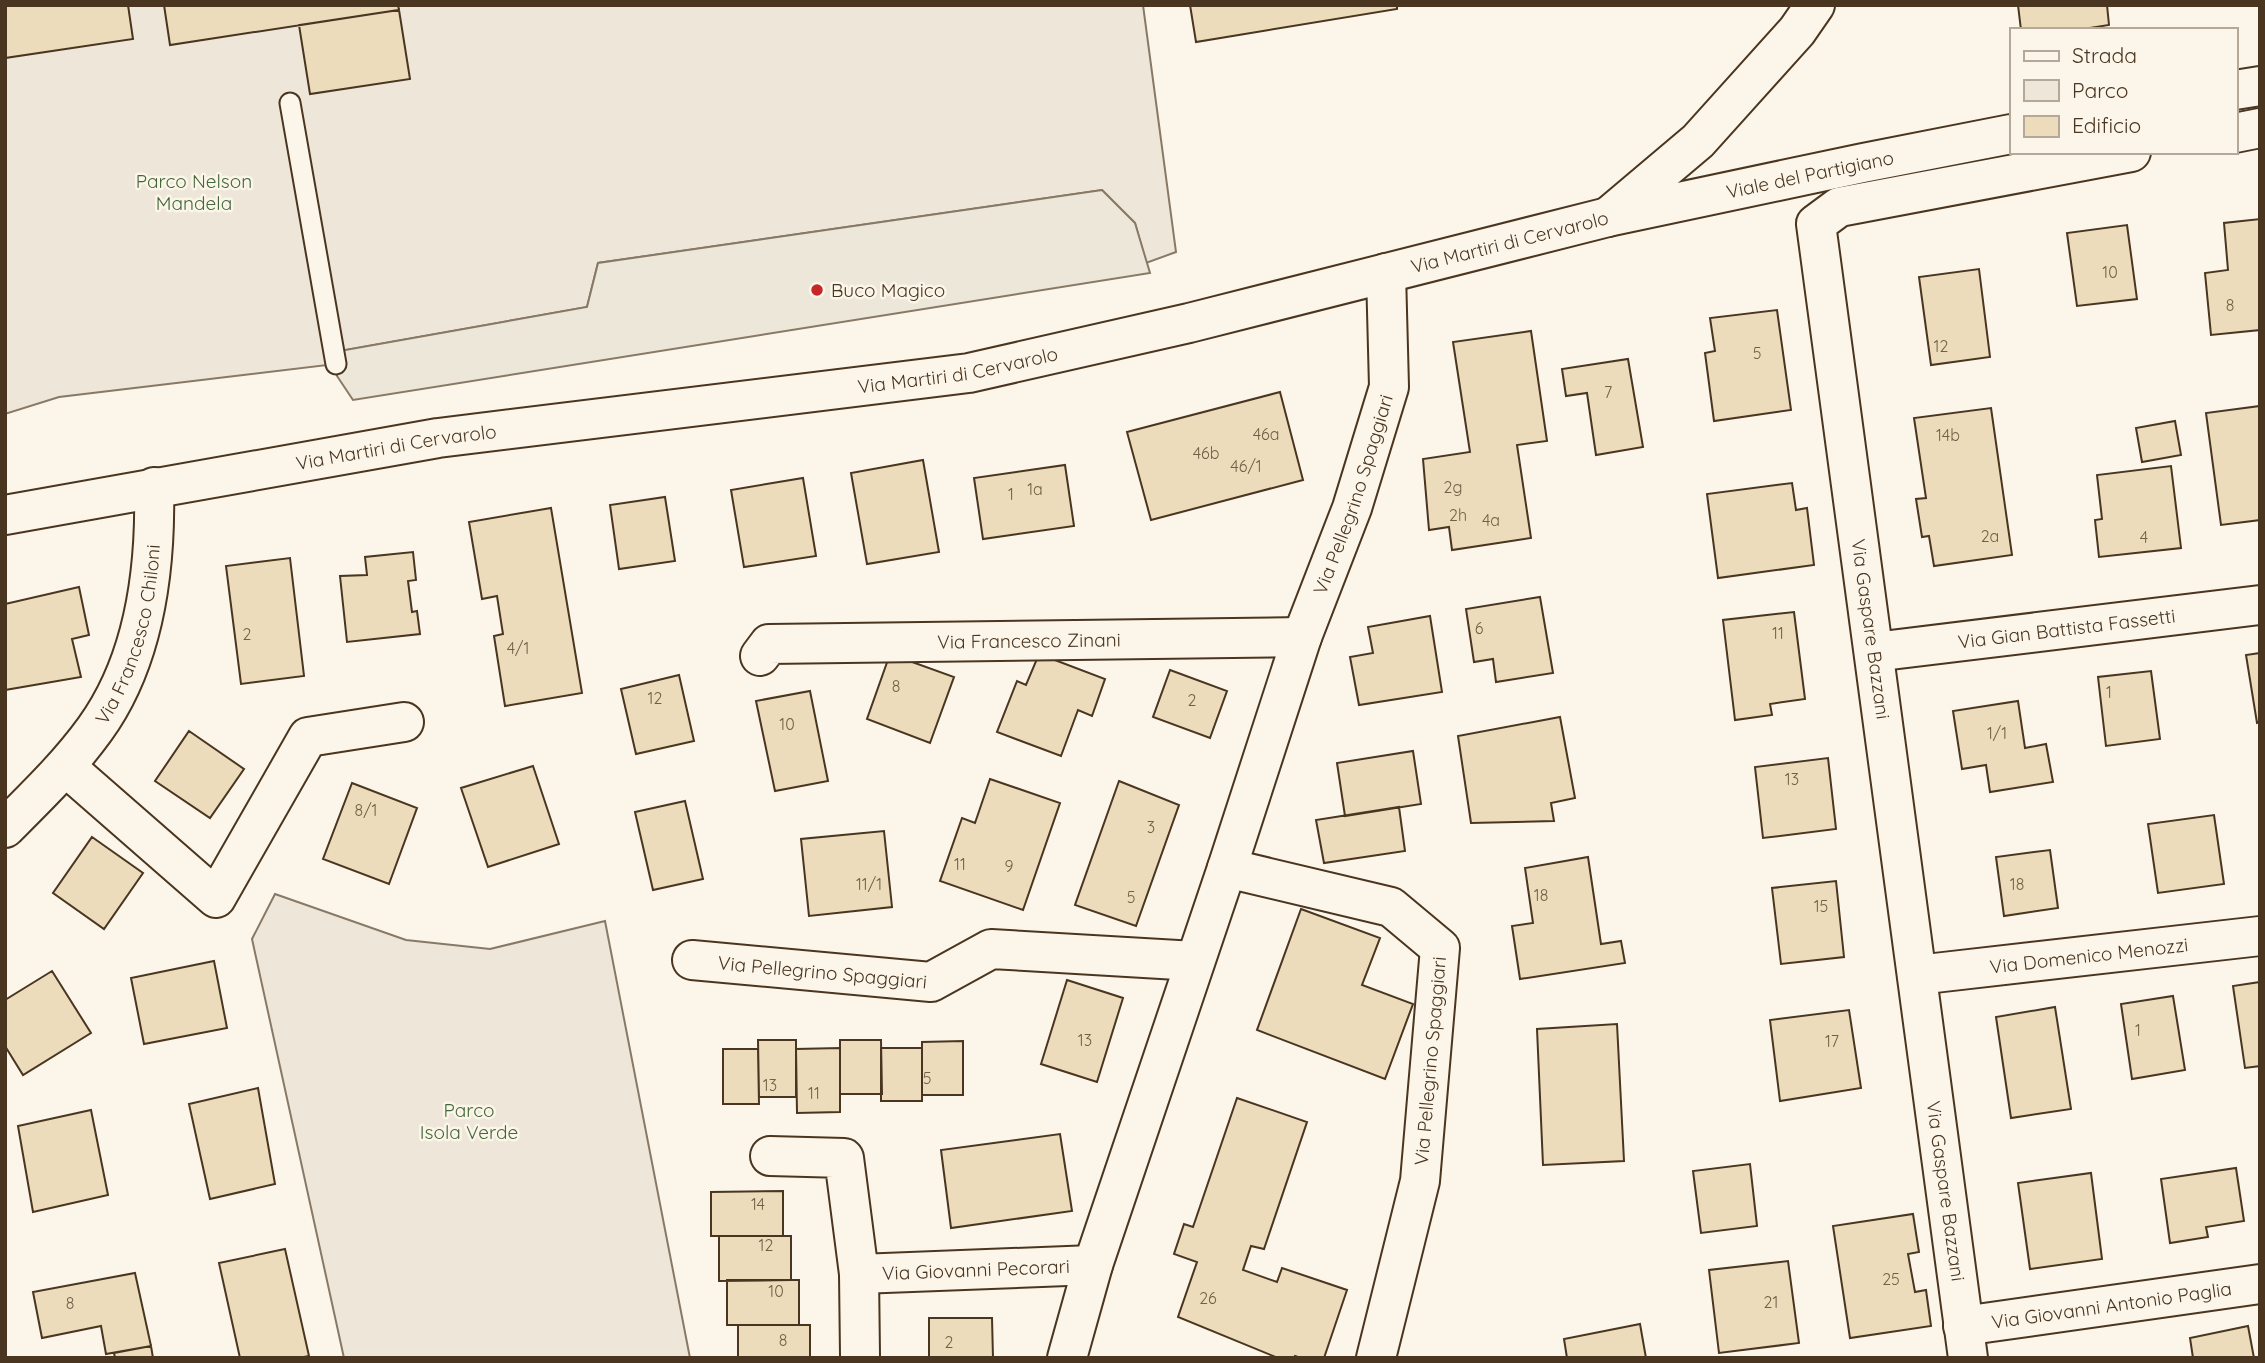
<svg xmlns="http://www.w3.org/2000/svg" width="2265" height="1363" viewBox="0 0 2265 1363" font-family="Quicksand,sans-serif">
<rect width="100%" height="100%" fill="#fbf6e9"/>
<path fill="#ede6d9" stroke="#887966" stroke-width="2" d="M5 5H1143L1176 252 1146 263 1135 223 1102 190 598 263 587 307 334 352 336 364 59 397 5 414Z
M275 894 406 940 490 949 605 921 690 1358H344L252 939Z"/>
<path fill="#ede7d9" stroke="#887966" stroke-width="2" d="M1102 190 1135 223 1150 273 353 400 337 376 334 352 587 307 598 263Z"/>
<path fill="#ecdcbc" stroke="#4a3520" stroke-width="2" d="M5 5H128L133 39 5 58Z
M164 5H398L399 10 170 45Z
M1190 5H1397V9L1196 42Z
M2018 5H2107L2109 25 2077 30H2021Z
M399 10 410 79 310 94 299 25Z
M2260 219V330L2211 335 2205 273 2228 270 2224 223Z
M2127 225 2137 299 2077 306 2067 233Z
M1979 269 1990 357 1931 365 1919 277Z
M1777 310 1791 410 1714 421 1705 353 1715 351 1710 318Z
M1531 331 1547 441 1517 445 1531 538 1452 550 1449 527 1429 530 1423 459 1470 452 1453 342Z
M1628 359 1643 447 1596 455 1587 393 1566 396 1562 369Z
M1280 392 1303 480 1151 520 1127 432Z
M2260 406V520L2221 525 2206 413Z
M1991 408 2012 555 1934 566 1929 536 1922 537 1916 499 1926 498 1914 418Z
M2175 421 2181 455 2142 462 2136 428Z
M923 460 939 552 867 564 851 473Z
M1065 465 1074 526 983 539 974 478Z
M2171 466 2181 548 2099 557 2095 520 2102 519 2097 475Z
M803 478 816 556 744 567 731 490Z
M1792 483 1796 510 1807 508 1814 565 1718 578 1707 494Z
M665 497 675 561 619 569 610 505Z
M551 508 582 693 505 706 494 636 503 634 497 596 482 599 469 522Z
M413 552 416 580 408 581 412 612 417 611 420 634 347 642 340 576 367 575 365 557Z
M290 558 304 676 241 684 226 566Z
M79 587 89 635 72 639 81 677 5 690V604Z
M1540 597 1553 673 1496 682 1493 659 1474 662 1466 609Z
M1794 612 1805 699 1770 704 1772 715 1735 720 1723 620Z
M1430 616 1442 692 1359 705 1350 657 1373 653 1368 627Z
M2260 653V722L2257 723 2246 655Z
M890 654 954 677 930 743 867 719Z
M1039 654 1105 679 1092 716 1078 710 1061 756 997 732 1017 681 1026 685Z
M1170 670 1227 691 1210 738 1153 717Z
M2151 671 2160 739 2106 746 2098 677Z
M679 675 694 741 636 754 621 689Z
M810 691 828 781 775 791 756 701Z
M2018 701 2025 748 2046 744 2053 782 1990 792 1986 765 1962 769 1953 711Z
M1560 717 1575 798 1551 803 1554 821 1471 823 1458 736Z
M189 731 244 769 210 818 155 781Z
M1413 751 1421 804 1345 816 1337 763Z
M1828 758 1836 829 1763 838 1755 767Z
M533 766 559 844 488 867 461 788Z
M990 779 1060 803 1023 910 940 881 962 818 975 823Z
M1119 781 1179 805 1136 926 1075 905Z
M352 783 417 808 389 884 323 859Z
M685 801 703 879 653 890 635 812Z
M1399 807 1405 851 1324 863 1316 820Z
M2214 815 2224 884 2158 893 2148 824Z
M884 831 892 907 809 916 801 839Z
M92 837 143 873 104 929 53 893Z
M2050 850 2058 908 2004 916 1996 857Z
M1588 857 1601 944 1621 941 1625 963 1520 979 1512 926 1533 923 1525 868Z
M1836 881 1844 957 1781 964 1772 888Z
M1301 909 1380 938 1362 985 1413 1004 1385 1079 1257 1030Z
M214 961 227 1028 144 1044 131 978Z
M52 971 91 1033 23 1075 5 1046V1000Z
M1067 980 1123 998 1097 1082 1041 1064Z
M2260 982V1066L2245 1068 2233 986Z
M2173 996 2185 1070 2132 1079 2121 1004Z
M2055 1007 2071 1109 2011 1118 1996 1017Z
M1849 1010 1861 1088 1780 1101 1770 1020Z
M1617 1024 1624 1161 1543 1165 1537 1029Z
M758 1040H796V1097H759Z
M840 1040H881L882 1094H840Z
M963 1041V1095H922V1042Z
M840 1048V1112L797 1113 796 1049Z
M881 1048H922V1101H881Z
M723 1049H758L759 1104H723Z
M258 1088 275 1184 210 1199 189 1104Z
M1237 1098 1307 1122 1264 1249 1251 1246 1243 1270 1277 1282 1282 1268 1347 1290 1324 1358H1301L1295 1356 1294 1358H1278L1178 1317 1197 1262 1174 1254 1184 1224 1193 1227Z
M91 1110 108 1195 33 1212 18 1126Z
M1060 1134 1072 1211 951 1228 941 1150Z
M1750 1164 1757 1226 1701 1233 1693 1171Z
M2236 1168 2244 1221 2206 1227 2208 1237 2170 1243 2161 1179Z
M2091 1173 2102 1259 2030 1269 2018 1183Z
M783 1191V1236H711V1192Z
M1913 1214 1919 1252 1908 1254 1915 1292 1926 1290 1931 1326 1850 1338 1833 1226Z
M719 1236H791V1280L719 1281Z
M285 1249 309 1356 299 1358H240L219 1263Z
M1788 1261 1799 1343 1719 1353 1709 1270Z
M135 1273 151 1346 106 1354 101 1326 42 1338 33 1292Z
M727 1280H799V1325H727Z
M929 1318H992L993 1358H929Z
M1640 1324 1646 1358H1567L1564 1339Z
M738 1325H810V1358H738Z
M2248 1326 2254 1358H2193L2190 1338Z
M151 1346 153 1358H115L114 1353Z"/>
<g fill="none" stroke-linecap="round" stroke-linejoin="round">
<g stroke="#4a3520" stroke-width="23">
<path id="service" d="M290 103 336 364"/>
</g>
<g stroke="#4a3520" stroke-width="42">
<g id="minor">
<path d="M2235 133 2260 128"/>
<path d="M1608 217 1698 141 1797 31 1815 5"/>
<path id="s1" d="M1874 652 2260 605"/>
<path id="s2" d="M760 656 769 644 1302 637"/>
<path d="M66 767 216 898 308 737 404 722"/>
<path id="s3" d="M5 828C37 796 69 765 95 729 145 660 156 569 154 487"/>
<path d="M1227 868 1391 907 1440 948 1420 1181 1376 1358"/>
<path id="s4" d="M692 960 931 982 991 949 1195 961"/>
<path id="s5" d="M1917 975 2260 936"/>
<path id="s6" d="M770 1156 844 1158 859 1274 1093 1265"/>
<path d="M859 1274 860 1355"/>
<path id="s7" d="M1963 1326 2260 1284"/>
<path id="s8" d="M1067 1358 1093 1265 1227 868 1302 637 1352 508 1389 387 1386 273"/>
<path d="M1968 1358 1816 224 1839 207 2131 152"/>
</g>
</g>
<g stroke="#4a3520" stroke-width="42">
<g id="secondary">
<path d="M2235 90 2260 86"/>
<path id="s9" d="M5 515 438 438 969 373 1189 323 1608 217 1863 163 2011 134"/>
</g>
</g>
<use href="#service" stroke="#fbf6e9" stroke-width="19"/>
<use href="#minor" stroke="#fbf6e9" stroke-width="38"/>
<use href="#secondary" stroke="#fbf6e9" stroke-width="38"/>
</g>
<circle fill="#c62828" stroke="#fbf6e9" stroke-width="2.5" cx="817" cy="290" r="7"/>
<g text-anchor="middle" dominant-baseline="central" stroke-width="5" stroke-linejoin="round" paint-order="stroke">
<g font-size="16" fill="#725f47">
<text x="2110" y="272">10</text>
<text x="2230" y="305">8</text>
<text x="1941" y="346">12</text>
<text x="1757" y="353">5</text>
<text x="1608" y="392">7</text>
<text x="1266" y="434">46a</text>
<text x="1948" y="435">14b</text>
<text x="1206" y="453">46b</text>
<text x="1246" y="466">46/1</text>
<text x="1453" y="487">2g</text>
<text x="1035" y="489">1a</text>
<text x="1011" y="494">1</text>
<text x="1458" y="515">2h</text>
<text x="1491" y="520">4a</text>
<text x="1990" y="536">2a</text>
<text x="2144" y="537">4</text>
<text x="1479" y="628">6</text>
<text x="1778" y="633">11</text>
<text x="247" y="634">2</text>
<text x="518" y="648">4/1</text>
<text x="896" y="686">8</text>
<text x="2109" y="692">1</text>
<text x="655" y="698">12</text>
<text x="1192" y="700">2</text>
<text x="787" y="724">10</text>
<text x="1997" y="733">1/1</text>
<text x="1792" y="779">13</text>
<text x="366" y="810">8/1</text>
<text x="1151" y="827">3</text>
<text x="960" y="864">11</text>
<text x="1009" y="866">9</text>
<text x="869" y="884">11/1</text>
<text x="2017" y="884">18</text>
<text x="1541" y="895">18</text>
<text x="1131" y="897">5</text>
<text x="1821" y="906">15</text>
<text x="2138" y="1030">1</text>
<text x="1085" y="1040">13</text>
<text x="1832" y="1041">17</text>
<text x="927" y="1078">5</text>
<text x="770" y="1085">13</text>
<text x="814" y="1093">11</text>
<text x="758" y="1204">14</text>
<text x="766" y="1245">12</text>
<text x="1891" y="1279">25</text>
<text x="776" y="1291">10</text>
<text x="1208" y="1298">26</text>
<text x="1771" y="1302">21</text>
<text x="70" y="1303">8</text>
<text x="783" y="1340">8</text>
<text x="949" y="1342">2</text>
</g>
<g font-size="19" fill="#4a3520" stroke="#fbf6e9">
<text stroke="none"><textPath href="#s9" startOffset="1839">Viale del Partigiano</textPath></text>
<text stroke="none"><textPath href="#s9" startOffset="1531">Via Martiri di Cervarolo</textPath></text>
<text stroke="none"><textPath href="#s9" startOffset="964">Via Martiri di Cervarolo</textPath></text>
<text stroke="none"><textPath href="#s9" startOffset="397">Via Martiri di Cervarolo</textPath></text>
<text stroke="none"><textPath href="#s8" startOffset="910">Via Pellegrino Spaggiari</textPath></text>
<text transform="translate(1871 629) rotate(82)">Via Gaspare Bazzani</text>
<text stroke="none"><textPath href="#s1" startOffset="194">Via Gian Battista Fassetti</textPath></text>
<text stroke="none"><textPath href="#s3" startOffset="236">Via Francesco Chiloni</textPath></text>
<text stroke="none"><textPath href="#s2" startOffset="275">Via Francesco Zinani</textPath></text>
<text stroke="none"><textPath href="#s5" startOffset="173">Via Domenico Menozzi</textPath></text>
<text stroke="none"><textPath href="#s4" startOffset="131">Via Pellegrino Spaggiari</textPath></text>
<text transform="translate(1430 1061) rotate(-85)">Via Pellegrino Spaggiari</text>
<text transform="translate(1946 1191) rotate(82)">Via Gaspare Bazzani</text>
<text stroke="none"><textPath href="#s6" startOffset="308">Via Giovanni Pecorari</textPath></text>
<text stroke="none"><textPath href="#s7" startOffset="150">Via Giovanni Antonio Paglia</textPath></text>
</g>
<g font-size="19" fill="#436837" stroke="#fbf6e9">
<text x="194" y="181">Parco Nelson<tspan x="194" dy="22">Mandela</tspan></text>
<text x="469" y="1110">Parco<tspan x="469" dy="22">Isola Verde</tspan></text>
</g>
<g font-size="19" fill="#4a3520" stroke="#fbf6e9" text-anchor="start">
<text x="831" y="290">Buco Magico</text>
</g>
</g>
<rect width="2265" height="1363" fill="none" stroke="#4a3520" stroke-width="14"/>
<rect x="2010" y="28" width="228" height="126" fill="#fbf6e9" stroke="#b4a999" stroke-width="2"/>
<rect x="2024" y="51" width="35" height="10" fill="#fbf6e9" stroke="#b4a999" stroke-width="2"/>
<text x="2072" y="63" font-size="21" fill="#4a3520">Strada</text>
<rect x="2024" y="80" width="35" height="21" fill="#ede6d9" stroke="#b4a999" stroke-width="2"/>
<text x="2072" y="98" font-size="21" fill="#4a3520">Parco</text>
<rect x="2024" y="116" width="35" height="21" fill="#ecdcbc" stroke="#b4a999" stroke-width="2"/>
<text x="2072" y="133" font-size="21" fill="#4a3520">Edificio</text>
</svg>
